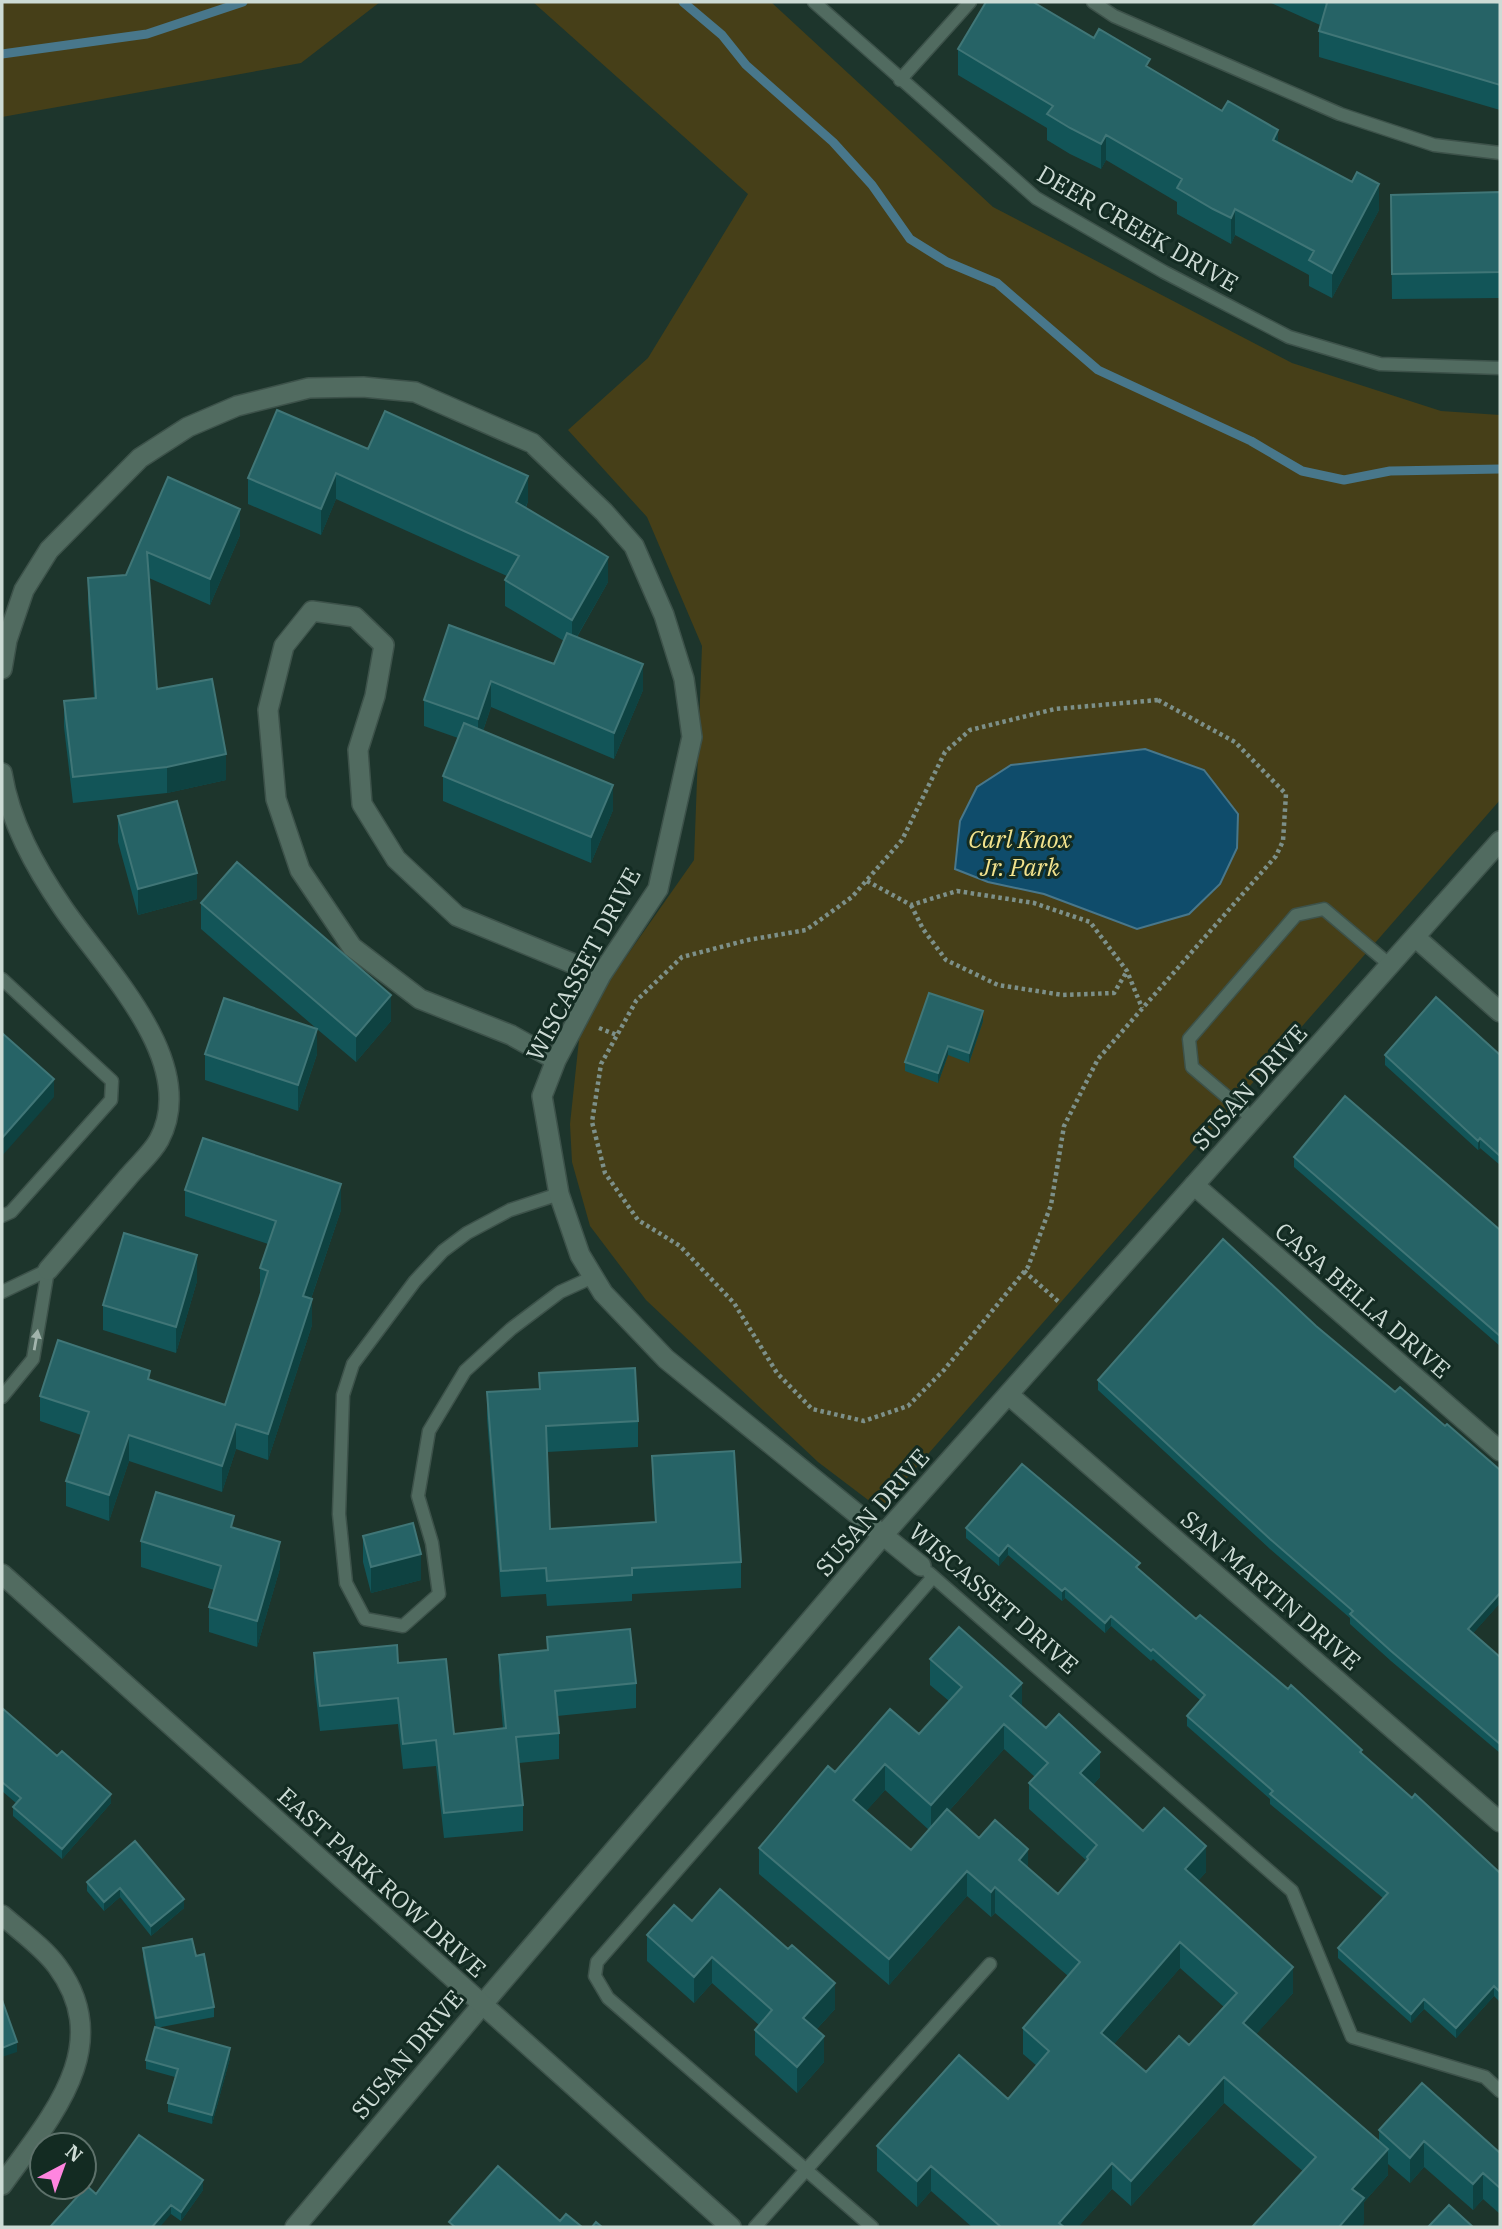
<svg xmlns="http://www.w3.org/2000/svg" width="1502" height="2229" viewBox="0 0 1502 2229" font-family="'IBM Plex Serif',serif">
<rect width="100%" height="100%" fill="#1d352c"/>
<path fill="#463f18" d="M2 2H380L301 63 2 117Z
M533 2H771L993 207 1292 363 1441 411 1500 415V800L880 1509 818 1462 646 1300 590 1226 572 1162 570 1124 581 1021 694 860 702 646 647 517 568 430 648 358 748 194Z"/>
<path fill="#0f4c6b" stroke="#48778b" stroke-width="2" d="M1145 749 1204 770 1238 814 1237 848 1220 884 1189 914 1137 929 1044 894 988 882 955 869 960 821 977 787 1011 765Z"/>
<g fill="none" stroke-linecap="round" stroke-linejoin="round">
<path stroke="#48778b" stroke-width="9" d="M683 2 722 35 746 65 833 142 872 185 910 239 947 262 997 283 1098 370 1251 441 1302 471 1344 480 1390 471 1500 469
M2 54 147 34 243 2"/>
<g stroke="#3d524a" stroke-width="15">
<path id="service" d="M814 2 1036 198 1164 272 1289 337 1380 364 1500 368
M1093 2 1114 16 1340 114 1434 145 1500 153
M900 80 970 2
M2 979 112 1081 111 1100 11 1212 2 1216
M1253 1119 1192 1067 1189 1039 1296 915 1324 909 1390 965
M559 1194 510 1210 467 1233 443 1251 415 1281 353 1364 343 1395 339 1514 346 1583 365 1619 403 1626 439 1594 432 1543 418 1496 429 1431 465 1371 511 1329 560 1292 593 1277
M2 1292 48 1270
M2 1397 33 1359 48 1270
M929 1573 1292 1891 1352 2037 1485 2077 1500 2091
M755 2227 990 1964
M872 2227 608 1998 595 1976 597 1962 933 1577"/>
</g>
<g stroke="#3d524a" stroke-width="22">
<path id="minor" d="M2 669 7 640 24 590 49 550 140 458 188 427 237 406 309 388 363 387 415 392 532 443 604 512 634 546 664 615 684 679 692 737 658 889 601 975 556 1060 542 1096 559 1194 580 1255 603 1293 666 1359 921 1566
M2 773C10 822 35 867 63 908 103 967 201 1062 159 1140 152 1153 137 1166 128 1177 101 1208 75 1239 48 1270
M1415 937 1500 1012
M556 1060 511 1035 420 999 352 947 300 870 276 799 268 710 284 646 312 611 355 617 384 645 375 696 358 750 362 804 396 859 457 916 601 975
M1194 1185 1500 1451
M1009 1395 1500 1822
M2 1915C20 1931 43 1947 57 1966 117 2047 49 2119 2 2185
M482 2005 884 1534 1500 841"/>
</g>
<g stroke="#3d524a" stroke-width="22">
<path id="tertiary" d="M295 2227 482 2005"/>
</g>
<g stroke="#3d524a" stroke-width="22">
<path id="secondary" d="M2 1574 731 2227"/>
</g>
<path stroke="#7d9089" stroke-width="4.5" stroke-dasharray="3.5 3.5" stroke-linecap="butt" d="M1158 700 1235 742 1286 794 1283 841 1276 856 1098 1059 1064 1126 1051 1205 1028 1267 944 1370 908 1406 864 1421 812 1409 777 1373 734 1303 680 1246 638 1220 605 1173 592 1122 601 1064 636 1001 682 957 748 940 806 930 852 897 902 840 945 752 970 730 1055 709Z
M867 881 911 905 957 891 1034 903 1090 922 1127 971 1142 1008
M911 905 923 929 946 960 998 985 1063 995 1114 993 1127 971
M599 1028 617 1035
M1024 1271 1060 1303"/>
<use href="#service" stroke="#516b60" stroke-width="12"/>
<use href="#minor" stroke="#516b60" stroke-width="19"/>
<use href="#tertiary" stroke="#516b60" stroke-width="19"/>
<use href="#secondary" stroke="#516b60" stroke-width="19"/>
</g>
<path fill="#125558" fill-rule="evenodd" d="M1269 2H1495L1500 3V110L1319 57V31L1320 25Z
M1094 38 1150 69 1278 142 1379 210 1332 298 1309 286V275L1235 235 1231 244 1177 214V202L1106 160 1101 169 1070 154 1047 140V128L958 75V49Z
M1500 192V298L1392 299 1391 221Z
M368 449 528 501 526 508 608 582 577 637 643 690 614 759 491 707 483 731 613 810 591 863 443 801V776L458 738 424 726V700L554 664 564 641 505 606V580L507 576 336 499 321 535 248 504V478Z
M168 477 240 535 210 605 149 578 157 689 226 780 167 793 73 803 64 727V701L94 698 88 603V578L126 575Z
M118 816 197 899 138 915 118 842Z
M201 903 391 1021 356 1062 317 1029V1054L298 1111 205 1080V1054L317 1029 201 929Z
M983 1021 969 1063 948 1055 938 1083 905 1071V1062Z
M1385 1055H1500V1165L1480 1148 1478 1150 1385 1065Z
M1294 1157 1500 1230V1346L1294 1167Z
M185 1190 341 1210 311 1299 312 1325 268 1460 236 1449 222 1492 129 1461 109 1521 66 1506V1481L81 1435 40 1421V1396L150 1380 225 1405 260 1294V1268L268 1244 185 1216Z
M197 1281 176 1353 103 1330V1305Z
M1316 1326 1395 1392 1445 1426 1500 1470V1603L1473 1633 1500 1657V1753L1391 1661 1350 1624V1618L1270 1549 1098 1390V1380Z
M539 1373 638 1421V1447L547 1452 550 1529 655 1522 652 1482V1456L741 1562V1588L632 1594V1601L547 1606 546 1594 501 1597 487 1418V1392L539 1389Z
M234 1528 280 1568 257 1647 209 1632V1607L214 1590 141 1567V1541Z
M966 1528 1140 1571 1196 1619 1362 1754 1500 1873V2002L1494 1996 1456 2038 1424 2009 1411 2023 1338 1958V1948L1383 1898 1270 1804V1799L1187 1726V1716L1200 1700 1153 1659 1151 1661 1111 1626 1105 1633 1065 1598 1062 1601 1008 1555 999 1566 966 1538Z
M363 1536 421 1580 371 1593 363 1562Z
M547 1637 636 1683V1708L557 1716 559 1733V1759L519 1763 523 1805V1831L444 1838 436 1766 403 1769 398 1724 320 1731 314 1679V1653L398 1663 454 1734 503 1729 499 1680V1655L547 1650Z
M930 1659 1022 1707 1100 1777 1093 1785 1143 1831 1206 1872 1198 1881 1293 1993 1256 2034 1379 2142V2130L1500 2153V2214L1483 2199 1473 2210 1424 2167 1410 2183 1388 2164V2175L1364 2202V2224L1224 2103 1131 2206 1112 2189 1078 2227H972L931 2191 917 2207 877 2171V2146L1008 2099 1037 2066 1023 2054V2028L1068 1976 995 1913 991 1917 967 1896 889 1985 759 1874V1848L835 1772 919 1734 949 1701 930 1685ZM1004 1749 1035 1777 1029 1783V1809L1087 1861 1058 1894 1028 1868 979 1838 949 1811ZM885 1790 929 1830 911 1850 866 1811ZM1180 1968 1224 2007 1189 2045 1146 2072 1114 2044Z
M2 1708 111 1803 62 1859 13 1816V1807L16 1803 2 1791Z
M135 1841 184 1908 151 1936 120 1897 104 1911 87 1891V1882Z
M692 1921 835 2009 816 2030 824 2062 797 2093 755 2055V2030L759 2025 712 1983 694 2003 647 1961V1935Z
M143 1948 196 1956 214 2007V2017L156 2028 143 1957Z
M230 2058 212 2124 168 2112V2103L175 2077 146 2069V2060Z
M203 2190 181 2221 171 2214 96 2194Z"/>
<path fill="#0e4241" d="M1278 130V155L1273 140Z
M1106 135V160L1101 169V144Z
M1379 184V210L1332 298V273Z
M1235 209V235L1231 244V218Z
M336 473V499L321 535V509Z
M528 476V501L516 528V502Z
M240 509V535L210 605V579Z
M608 557V582L572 645V620Z
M643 664V690L614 759V733Z
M491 681V707L478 745V719Z
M226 754V780L167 793V767Z
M613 785V810L591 863V837Z
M197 873V899L138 915V889Z
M391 995V1021L356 1062V1036Z
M983 1011V1021L969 1063V1053Z
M317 1029V1054L298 1111V1085Z
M948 1046V1055L938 1083V1073Z
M54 1079V1097L2 1156V1138Z
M1480 1138V1148L1478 1150V1141Z
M341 1184V1210L303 1322V1296Z
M197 1255V1281L176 1353V1327Z
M312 1299V1325L268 1460V1434Z
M236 1424V1449L222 1492V1466Z
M129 1435V1461L109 1521V1495Z
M280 1542V1568L257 1647V1621Z
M1008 1545V1555L999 1566V1556Z
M421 1554V1580L371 1593V1567Z
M1065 1588V1598L1062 1601V1591Z
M1500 1593V1603L1468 1639V1629Z
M1111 1616V1626L1105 1633V1623Z
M1022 1683V1709L1010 1696Z
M1004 1724V1749L931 1831V1805Z
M1100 1752V1777L1080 1799V1773Z
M885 1764V1790L853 1826V1800Z
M111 1794V1803L62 1859V1849Z
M1206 1846V1872L1185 1895V1869Z
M1028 1849V1875L1019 1860Z
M967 1871V1896L889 1985V1959Z
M995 1887V1913L991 1917V1892Z
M120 1888V1897L104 1911V1902Z
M184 1899V1908L151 1936V1926Z
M1180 1942V1968L1101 2059V2033Z
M712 1957V1983L694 2003V1977Z
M1293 1967V1993L1243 2049V2023Z
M835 1983V2009L803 2044V2018Z
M1494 1986V1996L1456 2038V2028Z
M1424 1999V2009L1411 2023V2014Z
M824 2036V2062L797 2093V2067Z
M17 2042V2052L2 2057V2048Z
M230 2048V2058L212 2124V2115Z
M1224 2077V2103L1131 2206V2181Z
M1424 2141V2167L1410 2183V2158Z
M1388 2149V2175L1364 2202V2224L1361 2227H1338L1352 2189Z
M1112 2163V2189L1078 2227H1059V2223Z
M931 2166V2191L917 2207V2181Z
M1483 2173V2199L1473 2210V2184Z
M203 2180V2190L181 2221V2212Z
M171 2205V2214L160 2227H152Z"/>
<path fill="#266366" stroke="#407677" stroke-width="2" fill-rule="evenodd" d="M986 2H1033L1094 38 1099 29 1150 59 1146 66 1222 111 1228 101 1278 130 1273 140 1352 182 1357 172 1379 184 1332 273 1309 260 1314 251 1235 209 1231 218 1213 209 1177 188 1182 179 1106 135 1101 144 1070 128 1047 114 1053 106 958 49Z
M1325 2H1495L1500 3V85L1319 31 1327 3Z
M1500 192V272L1392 274 1391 195Z
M277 410 368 449 385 411 528 476 516 502 608 557 572 620 505 580 519 556 336 473 321 509 248 478Z
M168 477 240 509 210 579 147 552 157 689 212 679 226 754 167 767 73 777 64 701 96 698 88 578 126 575Z
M449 625 554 664 567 633 643 664 614 733 491 681 478 719 424 700Z
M464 723 613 785 591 837 443 776Z
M177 801 197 873 138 889 118 816Z
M237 862 391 995 356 1036 201 903Z
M929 993 983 1011 969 1053 948 1046 938 1073 905 1062Z
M1436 997 1500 1055V1156L1480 1138 1478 1141 1385 1055Z
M224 998 317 1029 298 1085 205 1054Z
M2 1033 54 1079 2 1138Z
M1345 1096 1500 1230V1336L1294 1157Z
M203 1138 341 1184 303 1296 312 1299 268 1434 236 1424 222 1466 129 1435 109 1495 66 1481 89 1412 40 1396 58 1340 150 1371 148 1379 225 1405 268 1271 260 1268 276 1221 185 1190Z
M124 1233 197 1255 176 1327 103 1305Z
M1223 1239 1316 1326 1395 1392 1400 1387 1445 1426 1447 1424 1500 1470V1593L1468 1629 1500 1657V1744L1391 1651 1350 1614 1353 1611 1270 1539 1098 1380Z
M635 1368 638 1421 546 1426 550 1529 656 1522 652 1456 734 1451 741 1562 632 1568V1575L547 1581 546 1568 501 1571 487 1392 540 1389 539 1373Z
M1022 1464 1140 1563 1136 1567 1196 1619 1200 1615 1288 1689 1291 1685 1362 1750 1360 1752 1412 1798 1415 1794 1500 1873V1992L1494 1986 1456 2028 1424 1999 1411 2014 1338 1948 1388 1893 1270 1794 1273 1791 1187 1716 1205 1695 1153 1649 1151 1651 1111 1616 1105 1623 1065 1588 1062 1591 1008 1545 999 1556 966 1528Z
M156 1492 234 1516 231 1527 280 1542 257 1621 209 1607 221 1566 141 1541Z
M413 1523 421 1554 371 1567 363 1536Z
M959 1627 1022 1683 1010 1696 1046 1728 1059 1714 1100 1752 1080 1773 1143 1831 1164 1808 1206 1846 1185 1869 1293 1967 1243 2023 1388 2149 1352 2189 1364 2198 1339 2227H1252L1316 2157 1224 2077 1131 2181 1112 2163 1059 2223 1064 2227H1001L931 2166 917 2181 877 2146 959 2055 1008 2099 1049 2051 1023 2028 1080 1962 995 1887 991 1892 967 1871 889 1959 759 1848 828 1766 835 1772 890 1709 919 1734 962 1687 930 1659ZM1004 1724 1048 1763 1029 1783 1097 1845 1087 1857 1088 1859 1058 1894 1019 1860 1028 1849 995 1820 979 1838 947 1809 911 1850 853 1800 885 1764 931 1805ZM1180 1942 1237 1993 1189 2045 1179 2036 1146 2072 1101 2033Z
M630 1629 636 1683 555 1691 559 1733 516 1737 523 1805 444 1813 436 1740 403 1744 398 1698 320 1706 314 1653 397 1645 398 1663 446 1659 454 1734 506 1728 499 1655 548 1650 547 1637Z
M2 1708 57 1756 62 1751 111 1794 62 1849 13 1807 21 1798 2 1782Z
M135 1841 184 1899 151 1926 120 1888 104 1902 87 1882Z
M720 1889 788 1949 792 1945 835 1983 803 2018 824 2036 797 2067 755 2030 772 2010 712 1957 694 1977 647 1935 674 1905 692 1921Z
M192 1939 196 1956 204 1954 214 2007 156 2018 143 1948Z
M2 2000 17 2042 2 2048Z
M155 2027 230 2048 212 2115 168 2103 178 2069 146 2060Z
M1422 2083 1500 2153V2188L1483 2173 1473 2184 1424 2141 1410 2158 1379 2130Z
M139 2135 203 2180 181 2212 171 2205 152 2227H50L87 2186 96 2194Z
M498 2166 560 2221 566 2214 582 2227H455L449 2222Z
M1449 2205 1473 2227H1428Z
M596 2222 602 2227H592Z"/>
<defs><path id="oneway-solid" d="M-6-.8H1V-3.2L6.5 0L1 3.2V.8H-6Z" transform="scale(1.75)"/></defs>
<use fill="#a2b4ac" href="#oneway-solid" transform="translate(36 1340) rotate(-80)"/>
<g text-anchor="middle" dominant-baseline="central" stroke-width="6" stroke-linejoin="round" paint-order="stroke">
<g font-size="24" fill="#cddbd5" stroke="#132b22">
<text transform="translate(1138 228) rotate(30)">DEER CREEK DRIVE</text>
<text transform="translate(583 964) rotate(-62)">WISCASSET DRIVE</text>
<text transform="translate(1249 1087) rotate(-48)">SUSAN DRIVE</text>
<text transform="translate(1363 1300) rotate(41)">CASA BELLA DRIVE</text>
<text transform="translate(872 1512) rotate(-49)">SUSAN DRIVE</text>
<text transform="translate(1271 1590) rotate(41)">SAN MARTIN DRIVE</text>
<text transform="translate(994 1598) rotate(41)">WISCASSET DRIVE</text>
<text transform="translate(382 1882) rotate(42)">EAST PARK ROW DRIVE</text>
<text transform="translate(407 2054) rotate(-50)">SUSAN DRIVE</text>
</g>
<g font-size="24" font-style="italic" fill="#f3e38d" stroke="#132b22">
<text x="1020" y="839">Carl Knox<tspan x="1020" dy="28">Jr. Park</tspan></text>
</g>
</g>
<rect width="1502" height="2229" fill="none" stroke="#cddbd5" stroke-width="7"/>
<g transform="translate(63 2166) rotate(41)"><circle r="33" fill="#132b22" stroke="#5d716a" stroke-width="2"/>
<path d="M0-5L12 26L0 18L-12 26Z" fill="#ff85df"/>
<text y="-10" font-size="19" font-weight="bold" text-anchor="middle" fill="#cddbd5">N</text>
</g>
</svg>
